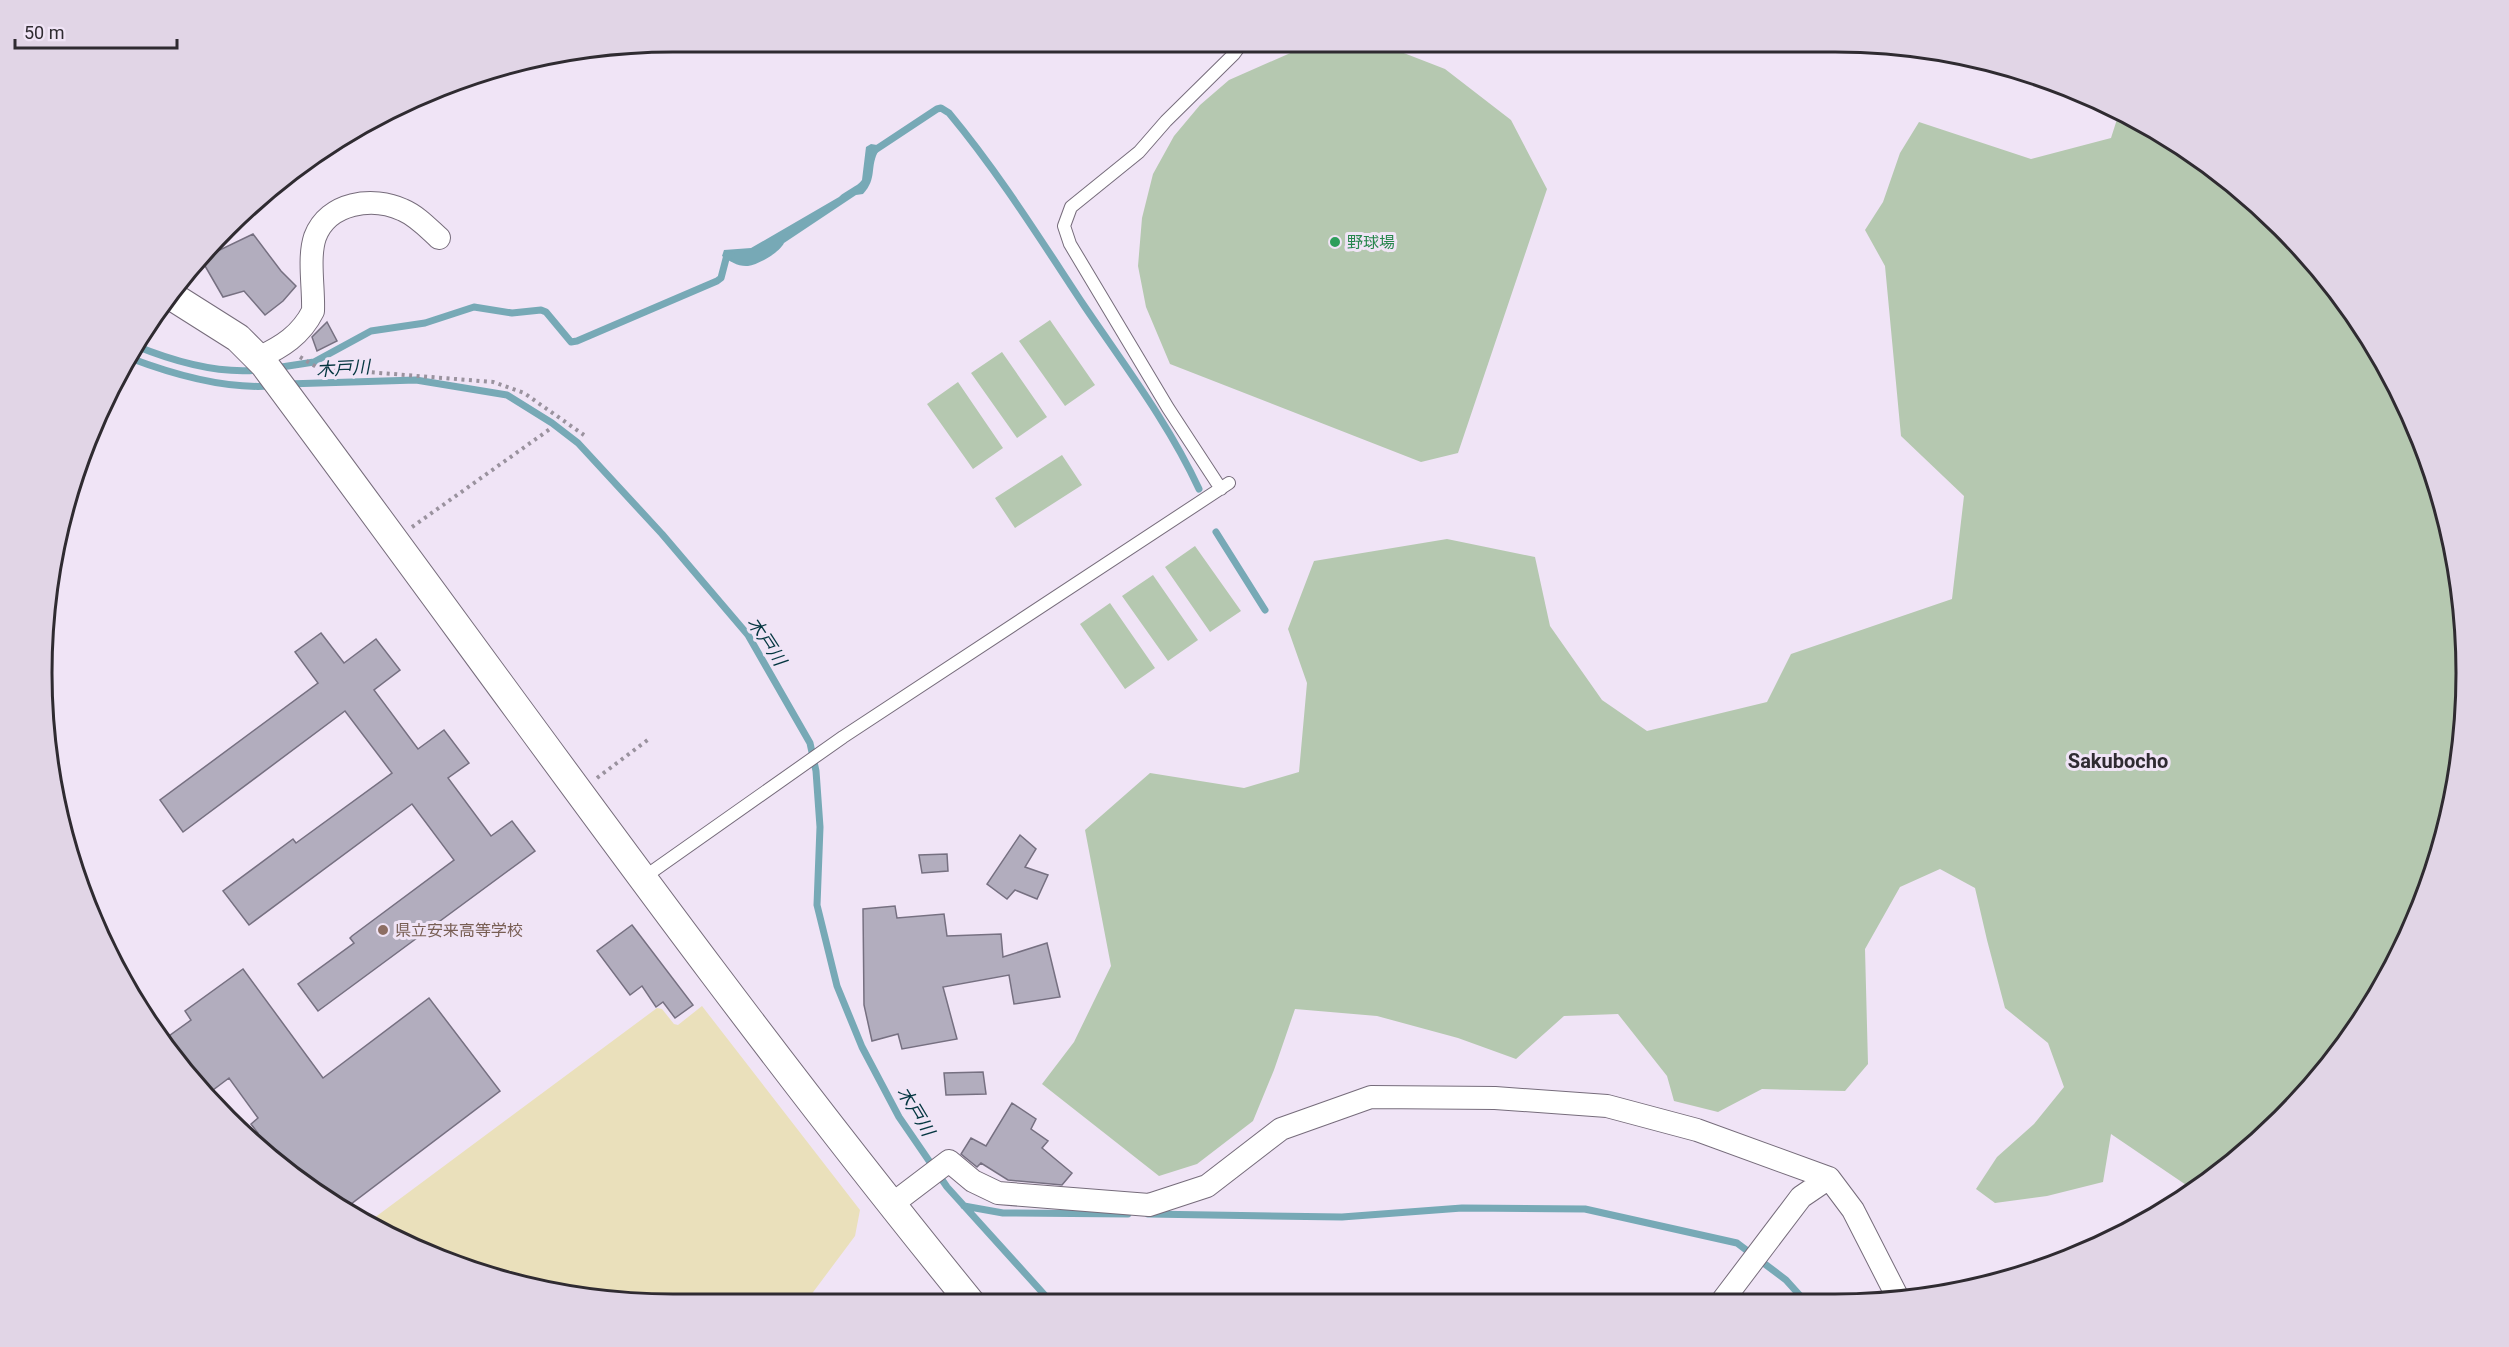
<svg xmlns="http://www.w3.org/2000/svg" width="2509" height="1347" viewBox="0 0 2509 1347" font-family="Roboto,'Noto Sans JP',sans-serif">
<rect width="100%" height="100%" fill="#f0e4f6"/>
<path fill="#b5c8b0" d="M1337 43H1378L1445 69 1511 120 1547 189 1458 453 1421 462 1170 364 1146 307 1138 266 1142 218 1153 174 1174 136 1200 105 1229 80 1304 47Z
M2119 113 2151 126 2252 198 2336 289 2402 394 2445 510 2466 632 2462 756 2434 876 2383 989 2282 1120 2195 1191 2111 1134 2103 1182 2047 1196 1995 1203 1976 1189 1997 1157 2034 1124 2064 1087 2048 1043 2005 1008 1987 940 1975 888 1940 869 1900 887 1865 949 1868 1064 1845 1091 1762 1089 1718 1112 1674 1101 1667 1076 1618 1014 1564 1016 1516 1059 1458 1038 1377 1016 1295 1009 1274 1070 1253 1121 1197 1164 1159 1176 1042 1084 1074 1042 1111 966 1085 830 1150 773 1244 788 1299 772 1307 683 1288 629 1314 561 1447 539 1535 557 1550 626 1602 700 1647 731 1767 702 1791 654 1952 599 1964 496 1901 436 1885 266 1865 230 1883 202 1900 153 1919 122 2031 159 2111 138Z
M1050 320 1095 385 1065 406 1019 341Z
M1002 352 1047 417 1017 438 971 373Z
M958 382 1003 448 973 469 927 404Z
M1062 455 1082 485 1015 528 995 498Z
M1195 546 1241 611 1210 632 1165 567Z
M1153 575 1198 640 1168 661 1122 596Z
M1110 603 1155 668 1125 689 1080 624Z"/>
<path fill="#eae0bb" d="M702 1006 860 1210 855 1236 805 1303 633 1304 510 1283 366 1224 657 1008 662 1009 674 1024 678 1025Z"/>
<path fill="#77a9b6" d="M871 144 877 145 879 150C869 166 878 178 863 194L856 195 784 243C779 253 759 264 748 266 739 267 729 261 722 256L724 250 751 248 839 197C846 190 857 187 862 180L866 147Z"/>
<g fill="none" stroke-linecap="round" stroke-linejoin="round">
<path stroke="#77a9b6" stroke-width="7" d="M872 152 937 109 941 108 949 113C999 173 1042 242 1085 307 1125 366 1169 424 1199 489
M136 346C173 361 217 374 258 370
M130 358C172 374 224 389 270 386
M275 368 314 362 371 331 425 323 474 307 512 313 541 310 546 312 571 342 577 341 717 281 721 278 727 255H731
M287 384 416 380 507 395 552 423 578 443 662 534 748 635 810 743 816 771 820 827 817 905 837 986 862 1047 899 1117 947 1187 1051 1302
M1216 532 1265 610
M964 1206 1003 1213 1128 1214
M1148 1214 1342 1217 1462 1208 1585 1209 1737 1243 1786 1280 1804 1300"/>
</g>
<path fill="#b2adbe" stroke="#767081" stroke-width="1.5" d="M253 234 281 271 296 286 283 301 265 315 244 291 223 297 201 259Z
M327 322 337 341 317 351 312 337Z
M321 633 344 663 376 639 400 670 374 690 418 749 444 730 469 763 448 778 491 836 512 821 535 851 318 1011 298 984 354 943 350 938 352 936 454 860 412 804 249 925 223 891 293 839 296 843 392 773 345 711 183 832 160 800 318 683 295 652Z
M1020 835 1036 849 1025 867 1048 875 1037 899 1015 890 1007 899 987 884Z
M947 854 948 871 922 873 919 855Z
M895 906 897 918 944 914 947 936 1001 934 1003 957 1047 943 1060 997 1014 1004 1009 975 943 987 957 1039 902 1049 898 1034 872 1041 864 1005 863 909Z
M632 925 693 1005 675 1018 663 1002 656 1007 642 986 630 995 597 951Z
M243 969 323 1078 429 998 500 1091 343 1210 289 1174 250 1138 258 1133 251 1124 258 1118 229 1078 205 1096 162 1041 191 1020 185 1011Z
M983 1072 986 1094 946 1095 944 1073Z
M1012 1103 1036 1119 1031 1129 1048 1141 1042 1148 1072 1173 1062 1185 1008 1180 981 1163 977 1167 961 1154 971 1138 986 1146Z"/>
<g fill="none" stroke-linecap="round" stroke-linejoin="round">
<g stroke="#766c7b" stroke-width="14">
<path id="service" d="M1221 489 1168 408 1070 244 1064 226 1071 207 1139 152 1166 121 1234 54 1242 43
M643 878 843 737 1229 483"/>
</g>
<g stroke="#766c7b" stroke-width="24">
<path id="minor" d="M258 358C282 347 301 335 313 311 314 288 308 258 315 237 328 202 373 196 403 210 417 216 428 228 439 238
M891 1205 949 1161 973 1181 998 1193 1149 1205 1207 1186 1281 1129 1371 1097 1495 1098 1607 1106 1697 1130 1829 1178 1853 1210 1899 1300
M1723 1300 1801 1197 1829 1178"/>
</g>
<g stroke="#766c7b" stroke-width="30">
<path id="tertiary" d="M170 295 238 338 264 364C498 678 723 999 971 1303"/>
</g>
<path stroke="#9a929e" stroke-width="4" stroke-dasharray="3 4.5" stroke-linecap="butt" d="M300 357 318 368 493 382 524 393 584 435
M412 527 550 429
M597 778 649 739"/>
<use href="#service" stroke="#fff" stroke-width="12"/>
<use href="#minor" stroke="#fff" stroke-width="22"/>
<use href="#tertiary" stroke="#fff" stroke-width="28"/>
</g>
<circle fill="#2e9e5b" stroke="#f0e4f6" stroke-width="2" cx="1335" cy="242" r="6"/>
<circle fill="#8d6e63" stroke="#f0e4f6" stroke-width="2" cx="383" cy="930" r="6"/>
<g text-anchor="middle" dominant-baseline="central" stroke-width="6" stroke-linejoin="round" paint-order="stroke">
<g font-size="16" fill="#27864d" stroke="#f0e4f6" text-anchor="start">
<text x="1347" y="242">野球場</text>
</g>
<g font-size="16" fill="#785e54" stroke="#f0e4f6" text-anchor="start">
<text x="395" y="930">県立安来高等学校</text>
</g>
<g font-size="18" font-style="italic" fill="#043640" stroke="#f0e4f6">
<text transform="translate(343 368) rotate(-3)">木戸川</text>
<text transform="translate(767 641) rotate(57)">木戸川</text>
<text transform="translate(916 1111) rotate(59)">木戸川</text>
</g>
<g font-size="20" font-weight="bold" fill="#2f2b31" stroke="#f0e4f6">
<text x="2118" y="761">Sakubocho</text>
</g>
</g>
<path d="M0 0H2509V1347H0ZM673 52H1835A621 621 0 0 1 2456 673V673A621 621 0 0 1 1835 1294H673A621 621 0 0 1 52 673V673A621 621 0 0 1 673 52Z" fill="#e1d5e6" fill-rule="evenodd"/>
<path fill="none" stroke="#2f2b31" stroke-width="3" d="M673 52H1835A621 621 0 0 1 2456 673V673A621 621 0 0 1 1835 1294H673A621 621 0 0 1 52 673V673A621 621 0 0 1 673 52Z"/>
<path d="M15 39v9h162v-9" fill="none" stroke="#2f2b31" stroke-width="3"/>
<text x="24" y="39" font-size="18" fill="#2f2b31" stroke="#f0e4f6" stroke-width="4.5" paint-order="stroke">50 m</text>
</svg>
